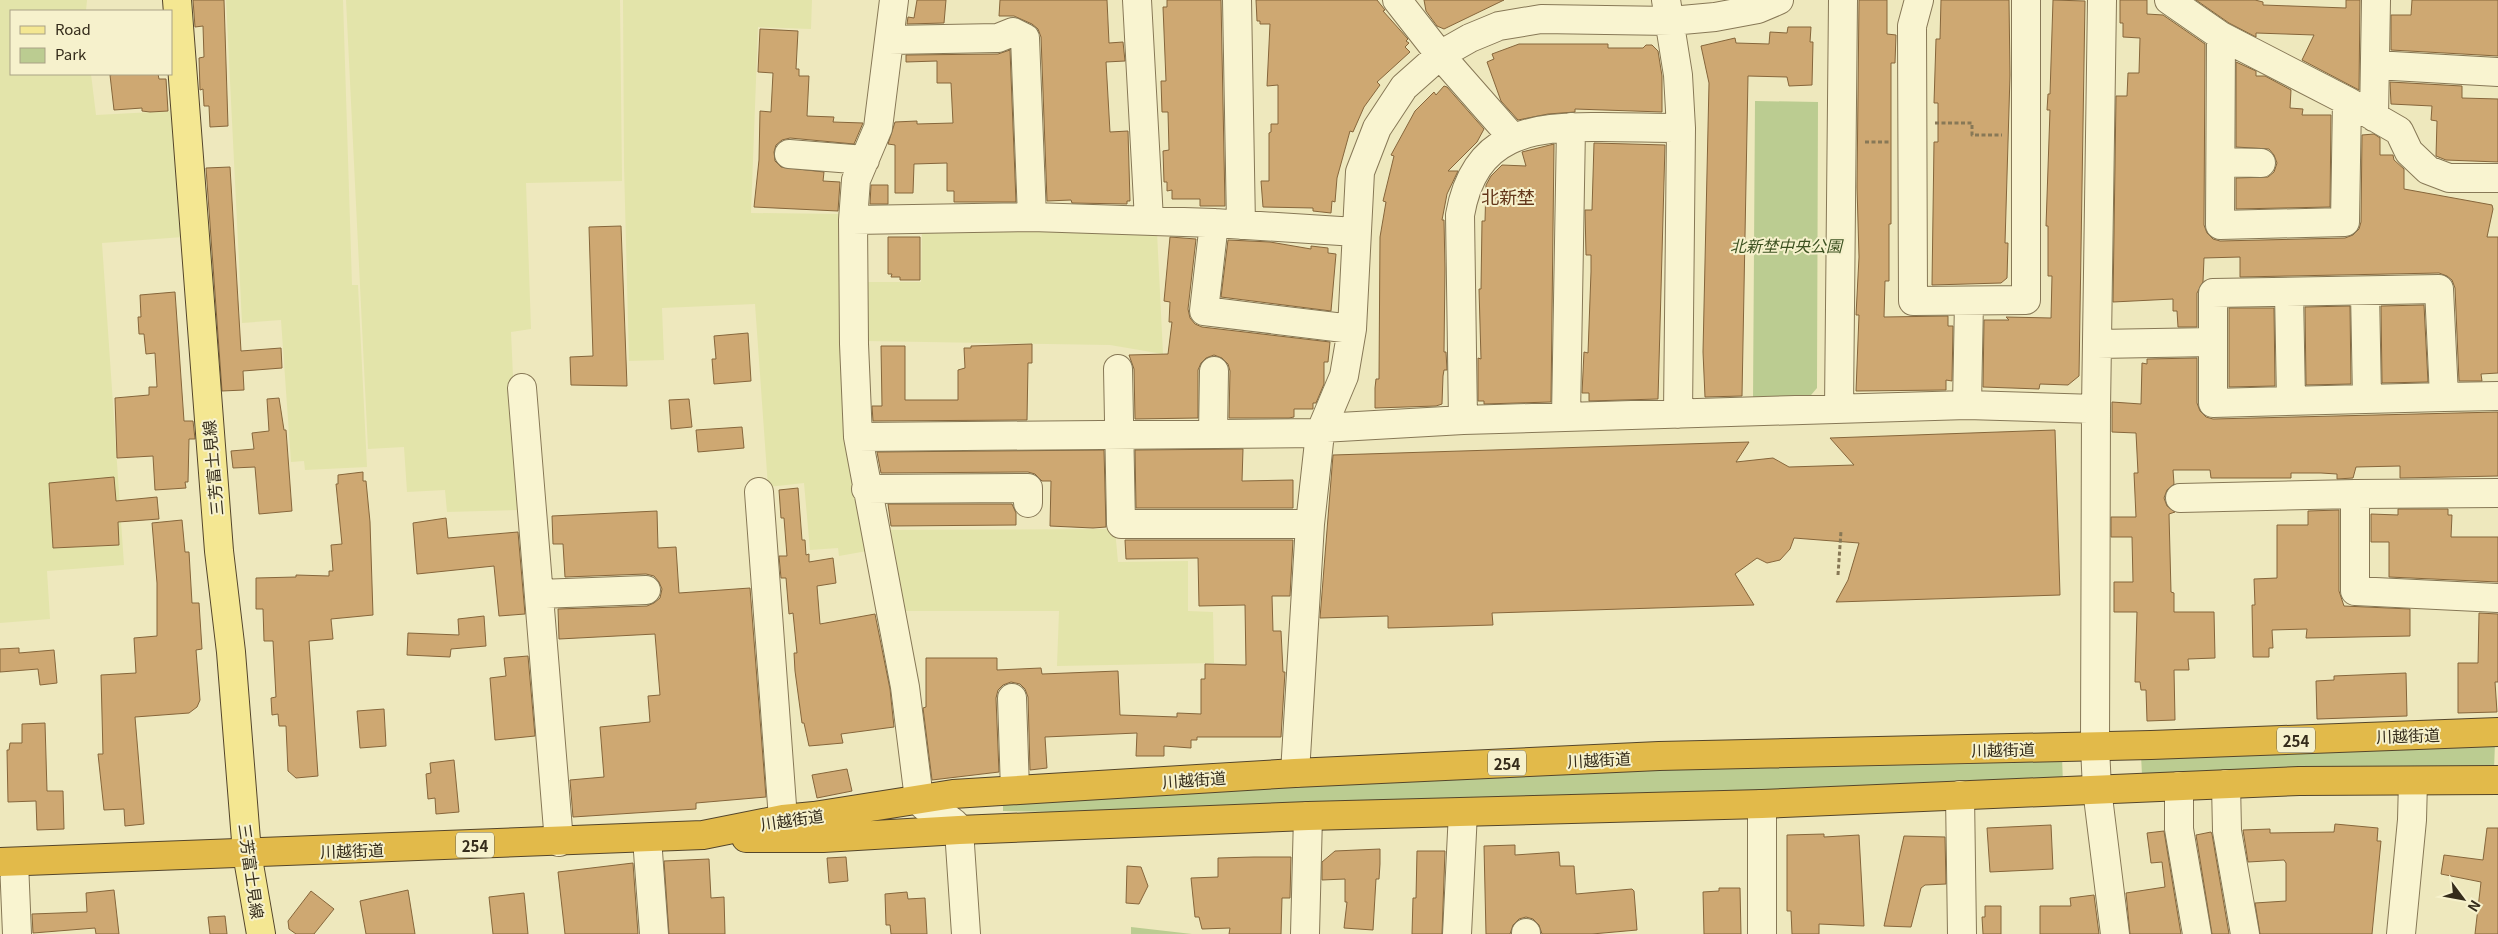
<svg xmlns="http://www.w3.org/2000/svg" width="2498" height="934" viewBox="0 0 2498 934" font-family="Georgia,'Noto Sans JP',serif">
<rect width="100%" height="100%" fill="#eee8bd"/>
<path fill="#e3e4aa" d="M0 0H87L86 11H11V74H91L96 115 172 111 183 237 102 243 124 565 47 571 50 619 0 623Z
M226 0H343L352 285H358L367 467 305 470 304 461 291 462 281 320 242 323Z
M346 0H620L622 181 526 183 531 329 511 332 519 510 447 512 445 490 407 492 404 447 368 449Z
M623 0H812L811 29 758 27 751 213 843 214 867 551 839 556 838 548 810 550 804 483 768 487 755 304 662 308 664 360 629 361 624 165Z
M922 230 1157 232 1163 354 1110 345 865 341 864 282H921Z
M1115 529 1118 562 1188 561V611L1213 612 1214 663 1057 666 1059 611H900L884 530Z"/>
<path fill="#bbcc91" d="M1755 101 1818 102 1817 388 1806 401H1753Z
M2495 743 2494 770 2142 775 2141 755Z
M2062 757 2063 784 1169 814 1003 811V802L1677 767Z
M1131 927 1192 934H1131Z"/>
<path fill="#cea872" stroke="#86663b" d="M193 0H224L228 126 210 127 209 106H204L203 89 200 90 199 58 204 57 203 26 195 27Z
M917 0H946L944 23 907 24 908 17 914 18Z
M1000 0H1107L1109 43 1123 42 1125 61 1106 62 1110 132 1128 131 1130 201H1127V204L1072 203 1071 200 1047 201 1041 37 1038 29 1032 24 1014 16H999Z
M1167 0H1221L1225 206H1200V199H1172V190L1167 191V182H1164L1163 151 1169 150 1168 112H1162L1161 81H1166L1163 7H1167Z
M1256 0H1377L1385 10 1383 11 1408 39 1406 41 1409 43 1405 47 1410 52 1377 82 1380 85 1364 107 1353 132 1350 131 1337 178 1335 202 1332 201 1331 213 1313 211V208L1263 207 1261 181H1269V133L1271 132V124H1278V85L1267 86 1270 24H1260V21H1257Z
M1424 0H1504L1444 29 1437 26 1426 11Z
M1859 0H1887V34L1896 35 1895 63H1891V224H1889V281H1885L1884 317 1948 316V326H1953L1952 381 1946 380V390L1856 391 1859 315H1856L1859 257 1857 187Z
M1941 0H2009L2010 75 2005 243H2008L2007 278 2001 283 1932 285 1934 142H1938V103H1934L1936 39H1940Z
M2053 0 2085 1 2079 376 2068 385 2040 384 2039 389 1983 387 1984 320H2009L2006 317 2051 318 2052 276H2048V226H2046L2050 110H2047L2048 94H2050Z
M2120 0H2147V14L2163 15 2205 44 2204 225 2207 233 2213 239 2220 241 2345 238 2353 235 2359 229 2361 222 2362 135 2374 134 2380 138V155H2393L2394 160 2404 169V189L2492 205 2493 209 2487 237H2498V373L2481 374 2482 381H2459L2455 288 2452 280 2447 276 2439 273 2240 277V257L2204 258 2203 282 2197 293V327H2178L2177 311H2173V299L2113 302 2116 96H2127L2128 73H2139L2140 38 2123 37V23H2120Z
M2196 0H2255L2263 2V5L2346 8V0H2360L2359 90 2302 60 2314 35 2256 33V37L2229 23Z
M2412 0H2498V56L2391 50V15H2411Z
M1788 27H1811L1810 42H1813L1812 85 1789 86 1787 77 1748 76 1742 396 1705 397 1703 352 1709 83 1701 46 1735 38 1736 43 1769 44 1770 32 1787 33Z
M760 29 798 31 796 69H799V76H809L807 116 834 117 833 122 863 123 854 144 790 138 782 140 776 145 774 152 775 161 781 167 824 172 823 181 840 182 838 211 754 207 759 160 760 111 771 112 773 73 758 72Z
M1519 44H1608V48H1643L1646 45H1652L1658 51 1662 76V112L1575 109V112L1548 114 1518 120 1501 101 1487 62 1494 59 1492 54Z
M1010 50 1016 202H954V191H947V163L914 164 913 193H895V145L888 144 895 122 917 121V124L953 123 951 83H937V61L906 62V55L998 54Z
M2236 62 2256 71V76H2265L2291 90 2290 108 2303 109 2302 115H2331L2330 207 2236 209V178L2268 177 2274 172 2277 163 2274 155 2269 149 2236 147Z
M115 74H158L159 79H166L168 111 150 112 142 111V108L114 110 110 75Z
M2390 82 2462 86V98L2498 99V162L2446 160 2436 156 2437 121 2431 120 2432 106 2391 104Z
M1444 86 1447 87 1484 129 1477 142 1448 171H1458L1447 194 1442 220H1444L1445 269 1444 352H1446L1447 370H1444L1443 376 1442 404 1436 406 1375 408V388L1376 379H1379L1380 237 1386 202 1383 201 1394 156 1391 155 1415 111 1434 92 1436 95Z
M1594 143 1665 145 1658 399 1589 401V393H1582L1584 352 1588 353 1591 272V255H1586L1585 210H1592Z
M1554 144 1551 402 1484 404V401H1478V358L1481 359 1479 289H1481L1482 221H1485L1486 185 1491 176 1502 165 1526 166 1522 152Z
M230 167 241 351 281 348 282 368 243 371 244 390 222 391 206 168Z
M871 185H888V204H870Z
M621 226 627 386 571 385 570 357 593 356 589 227Z
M888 237H920V280H900V277H891L892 274H888Z
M1170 237 1196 239 1188 309 1190 318 1195 324 1202 327 1330 342 1328 362H1324V384L1316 403H1313V409H1294V417L1289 418H1229L1230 371 1228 364 1222 358 1214 355 1206 358 1201 363 1198 370V418L1135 419 1134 369 1129 355 1168 354 1172 322H1169L1170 302 1164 301Z
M1228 240 1270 242 1311 249V246L1328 248V253L1336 254 1331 311 1221 297Z
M175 292 184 421H193L195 439H189L188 482H185L186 488 155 490 153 456 117 458 115 398 149 395V387H157L155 353 146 354 144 334H139L138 317H141L140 295Z
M2424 305 2428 382 2382 383 2381 306Z
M2350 306 2351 384 2306 385 2305 307Z
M2229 308H2274L2275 386 2229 387Z
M748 333 751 381 714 384 712 359H716L714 336Z
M1032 344V363H1028L1027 420 873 421 872 406H882L881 346H905V400H958V370L965 368 964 348H971V346Z
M2197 358V403L2200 411 2206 417 2213 419 2498 412V476L2400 478V466L2356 467 2353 478 2337 479V474L2321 473H2291V478H2211L2210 470H2173L2174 484 2167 490 2164 498 2167 506 2175 512 2169 514 2171 592 2174 593V612H2214L2215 658 2188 659 2189 670H2174L2175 720 2147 721 2146 690H2141L2140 682H2135L2137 612H2114V582H2133L2132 537H2111V517H2136L2134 473H2138L2136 433 2112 432V402L2141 404 2142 363 2147 364V359Z
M279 398 284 430H286L292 511 259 514 255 467 233 468 231 451 254 449 252 433 269 431 267 399Z
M689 399 692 427 671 429 669 400Z
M742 427 744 448 698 452 696 430Z
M2055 430 2060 595 1836 602 1848 580 1859 543 1794 538 1790 549 1780 560 1767 563 1757 558 1735 574 1754 605 1492 613 1493 625 1388 628V616L1320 618 1333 455 1749 442 1736 462 1773 458 1789 467 1854 465 1830 438Z
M1243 449 1242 481 1293 480V508H1136L1135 450Z
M1104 450 1106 527 1093 528 1050 526 1051 481H1042L1035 474 1028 472 881 473 877 452Z
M363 472V481H366L370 522 373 615 331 619 333 639 309 641 318 776 296 778 288 771 286 726H279L278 714 272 715 271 698 276 697 273 641H264L263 609H256V578L296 577V575L329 576V571H333L331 545 342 544 336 484H338V475Z
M114 477 116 501 157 497 159 519 118 522 119 545 53 548 49 483Z
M798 488 802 540H805L806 555 809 554V562L833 558 836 583 817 586 820 624 875 614 890 689 894 727 841 734 843 743 809 746 804 723H802L795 671 794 653H797L793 613 789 614 786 578H781L779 556H787L784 518H781L779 490Z
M888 504H1012L1016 513V525L891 526Z
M2398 509H2448V515H2452L2451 537H2498V582L2389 577V542H2371V514L2398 515Z
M2339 510V591L2344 606 2410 609V636L2306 638 2307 629 2272 630 2273 648H2269V657H2253L2252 605H2255L2254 579 2277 578V525H2308V511Z
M657 511 658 548 676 547 679 593 750 588 766 797 696 803V809L573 817 570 780 604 777 600 727 650 722 648 696 660 695 655 634 559 639 558 609 647 606 654 603 660 598 662 589 659 582 654 576 646 574 565 577 563 544H553L552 516Z
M446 518 448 538 518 532 525 614 499 616 494 566 417 574 413 523Z
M182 520 185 552H189L192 603H199L202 649 196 650 200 700 197 707 189 713 135 717 144 824 125 826 124 809 104 810 98 754H103L101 675 136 673 134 638 157 636V583L152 523Z
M1125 540H1293L1290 596H1272L1273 631H1281L1283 672H1285L1281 737H1197V740H1191V748L1164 746V756H1136L1137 733 1045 737 1047 768 1030 770 1028 697 1025 689 1020 684 1011 682 1003 685 998 690 996 698 999 772 932 780 923 708 926 707V658H997V670L1041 668 1042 674 1118 671 1120 715 1177 717V713L1201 714V679H1205V664L1246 665 1245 605 1199 606 1198 558 1126 559Z
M2479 613 2498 614V682H2495L2497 712 2458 713V663H2478Z
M484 616 486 646 451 649 450 657 407 655 408 633 459 635 458 619Z
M19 648V653L54 650 57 683 40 685 38 669 0 672V649Z
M528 656 535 736 495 740 490 678 506 676 504 658Z
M2406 673 2407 716 2317 719 2316 681 2334 680V676Z
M384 709 386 746 360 748 357 711Z
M45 723 47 791H63L64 829 37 830 36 801 8 802 7 750H9L10 743H22V724Z
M454 760 459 812 436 814 435 798 428 799 426 774 431 773 430 763Z
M847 769 852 791 817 798 812 775Z
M2335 824 2378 828 2377 841H2381L2372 934H2260L2255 903 2286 901V863L2284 860 2248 862 2243 830 2270 829V833L2334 832Z
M2051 825 2053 869 1990 872 1987 828Z
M2487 828H2498V934H2475L2481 882 2441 874 2444 855 2483 860Z
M2164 831 2181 934H2130L2126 893 2165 887 2162 862 2151 863 2147 833Z
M2211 832 2212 834 2229 934H2212L2196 835Z
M1824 834V837L1859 835 1864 926 1819 924V934H1792L1791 911H1787V835Z
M1904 836 1945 837 1946 884 1925 885 1921 888 1911 927 1884 926Z
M1515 845V855L1559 852 1560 866H1574L1576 894 1632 889 1634 891 1637 930 1592 934H1542L1539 925 1533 919 1526 917 1519 919 1513 925 1510 934H1486L1484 846Z
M1380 849V864L1379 879H1376L1373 930 1344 928 1347 902H1345V879L1322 880V862L1335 851Z
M1417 851H1445L1442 934H1412L1413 898H1416Z
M846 857 848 881 829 883 827 858Z
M1254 857H1291L1290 898H1282L1281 934H1229L1230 928 1202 929 1199 917H1195L1191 878 1218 877V858Z
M709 859 711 898 724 897 725 934H669L664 861Z
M633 863 638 934H565L558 872Z
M1127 866 1141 867 1148 886 1139 904 1126 903Z
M1719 888H1740L1741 934H1704L1703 892 1719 891Z
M114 890 119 934H96L95 928 33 933 32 914 87 912 86 893Z
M408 890 415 934H366L360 901Z
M311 891 334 909 314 934H296L289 929 288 921Z
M907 892 908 899 925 898 927 934H891L890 925H886L885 894Z
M524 893 528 934H493L489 897Z
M2094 895 2099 934H2040V906H2071L2070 898Z
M1985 906H2001V934H1983L1982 917H1985Z
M225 916 227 934H210L208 917Z"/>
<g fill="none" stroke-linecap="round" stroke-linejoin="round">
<g stroke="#877856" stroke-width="30">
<path id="minor" d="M894 0 878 128 856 180 853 220 854 344 858 437 905 687 919 799C928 817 951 813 959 830L966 934
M1137 0 1149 220
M1237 0 1241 225
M1397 0 1440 55 1512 137
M1666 0 1678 75 1681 128 1678 414
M1919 0 1912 26 1913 301 2026 300V0
M2102 0 2096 409 2095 747 2097 789 2115 934
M2169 0 2221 36 2347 101 2399 131 2409 152 2428 170 2449 178H2498
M2221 36 2220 225 2345 222 2347 101
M889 40 998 38 1013 32 1025 38 1032 217
M2375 65 2498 72
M2374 117 2376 0
M789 154 865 160
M2221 162 2261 163
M853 220 1032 217 1214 223 1356 232
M1214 223 1204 311 1352 329
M2365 291 2367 399
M2289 292 2291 401
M2213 342V403L2444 397
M2097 344 2213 342V293L2439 289 2444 397 2498 396
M1118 369 1121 524H1310
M522 388 559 842
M1967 405 1969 301
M1839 409 1843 0
M1566 417 1571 127
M1463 420 1460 215C1474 134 1530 126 1601 127 1628 127 1655 128 1681 128
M1322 428 1463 420 1967 405 2096 409
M1213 434 1214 371
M858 437 1320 433
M866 489 1028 488V503
M759 492 783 819
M2498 493 2355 494V591L2498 598
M2180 498 2355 494
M539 594 646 590
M1012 698 1015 790
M1295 773 1310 524 1320 433 1344 376 1352 329 1360 172 1377 128 1404 87 1440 55 1470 38 1499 26 1541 19 1671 21 1715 17 1758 9 1779 0
M2226 784 2227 831 2245 934
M2179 786V829L2197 934
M1960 795 1962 934
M1762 804V934
M647 838 654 934
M14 862 17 934
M1526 933V934
M1305 934 1308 816
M1457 934 1463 812
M2401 934 2412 820 2413 781"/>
</g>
<g stroke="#54452b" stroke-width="30">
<path id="major" d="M177 0 219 551 231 652 247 853 261 934"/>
</g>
<g stroke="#54452b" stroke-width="30">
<path id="highway" d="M746 838H823L959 830 1308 816 1762 804 2299 781 2498 780
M0 862 703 835 783 819 814 816 953 794 1295 773 1659 756 2151 745 2498 732"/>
</g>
<path stroke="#877856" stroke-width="3" stroke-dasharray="4 2.5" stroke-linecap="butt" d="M1935 123H1972V135H2002
M1865 142H1889
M1838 575 1841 531"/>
<use href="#minor" stroke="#f9f4d0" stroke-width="28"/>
<use href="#major" stroke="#f4e792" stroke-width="28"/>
<use href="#highway" stroke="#e2ba4a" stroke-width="28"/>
</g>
<g text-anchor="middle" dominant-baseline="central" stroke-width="4" stroke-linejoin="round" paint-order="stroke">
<g fill="#f6f1cc" stroke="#6f6750" stroke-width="1">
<rect x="2277" y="727.5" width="38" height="25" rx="4"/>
<rect x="1488" y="750.5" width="38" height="25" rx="4"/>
<rect x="456" y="832.5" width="38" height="25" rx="4"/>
</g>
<g font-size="15" font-weight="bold" fill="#352c1b">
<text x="2296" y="740">254</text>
<text x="1507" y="763">254</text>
<text x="475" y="845">254</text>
</g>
<g font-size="16" font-style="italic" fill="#3d5221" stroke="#f6f1cc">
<text x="1786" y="245">北新埜中央公園</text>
</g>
<g font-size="16" fill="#352c1b" stroke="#f6f1cc">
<text transform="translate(212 468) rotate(-95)">三芳富士見線</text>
<text transform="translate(2408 735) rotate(-2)">川越街道</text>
<text transform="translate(2003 749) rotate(-1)">川越街道</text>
<text transform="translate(1599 759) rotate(-3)">川越街道</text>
<text transform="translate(1194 779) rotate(-4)">川越街道</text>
<text transform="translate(792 819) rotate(-8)">川越街道</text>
<text transform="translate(352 850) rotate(-2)">川越街道</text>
<text transform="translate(252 871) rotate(82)">三芳富士見線</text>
</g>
<g font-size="18" fill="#633619" stroke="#f6f1cc">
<text x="1508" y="196">北新埜</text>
</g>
</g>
<rect x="10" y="10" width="162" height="65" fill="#f6f1cc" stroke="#a9a285"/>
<rect x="20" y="26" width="25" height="8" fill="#f4e792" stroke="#a9a285"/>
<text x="55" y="35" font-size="15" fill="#352c1b">Road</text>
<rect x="20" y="48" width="25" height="15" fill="#bbcc91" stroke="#a9a285"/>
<text x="55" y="60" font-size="15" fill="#352c1b">Park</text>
<g transform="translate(2463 899) rotate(122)" stroke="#f6f1cc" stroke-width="4" paint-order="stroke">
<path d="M0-4L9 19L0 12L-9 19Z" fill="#352c1b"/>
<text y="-8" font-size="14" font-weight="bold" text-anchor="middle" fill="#352c1b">N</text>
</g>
</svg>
